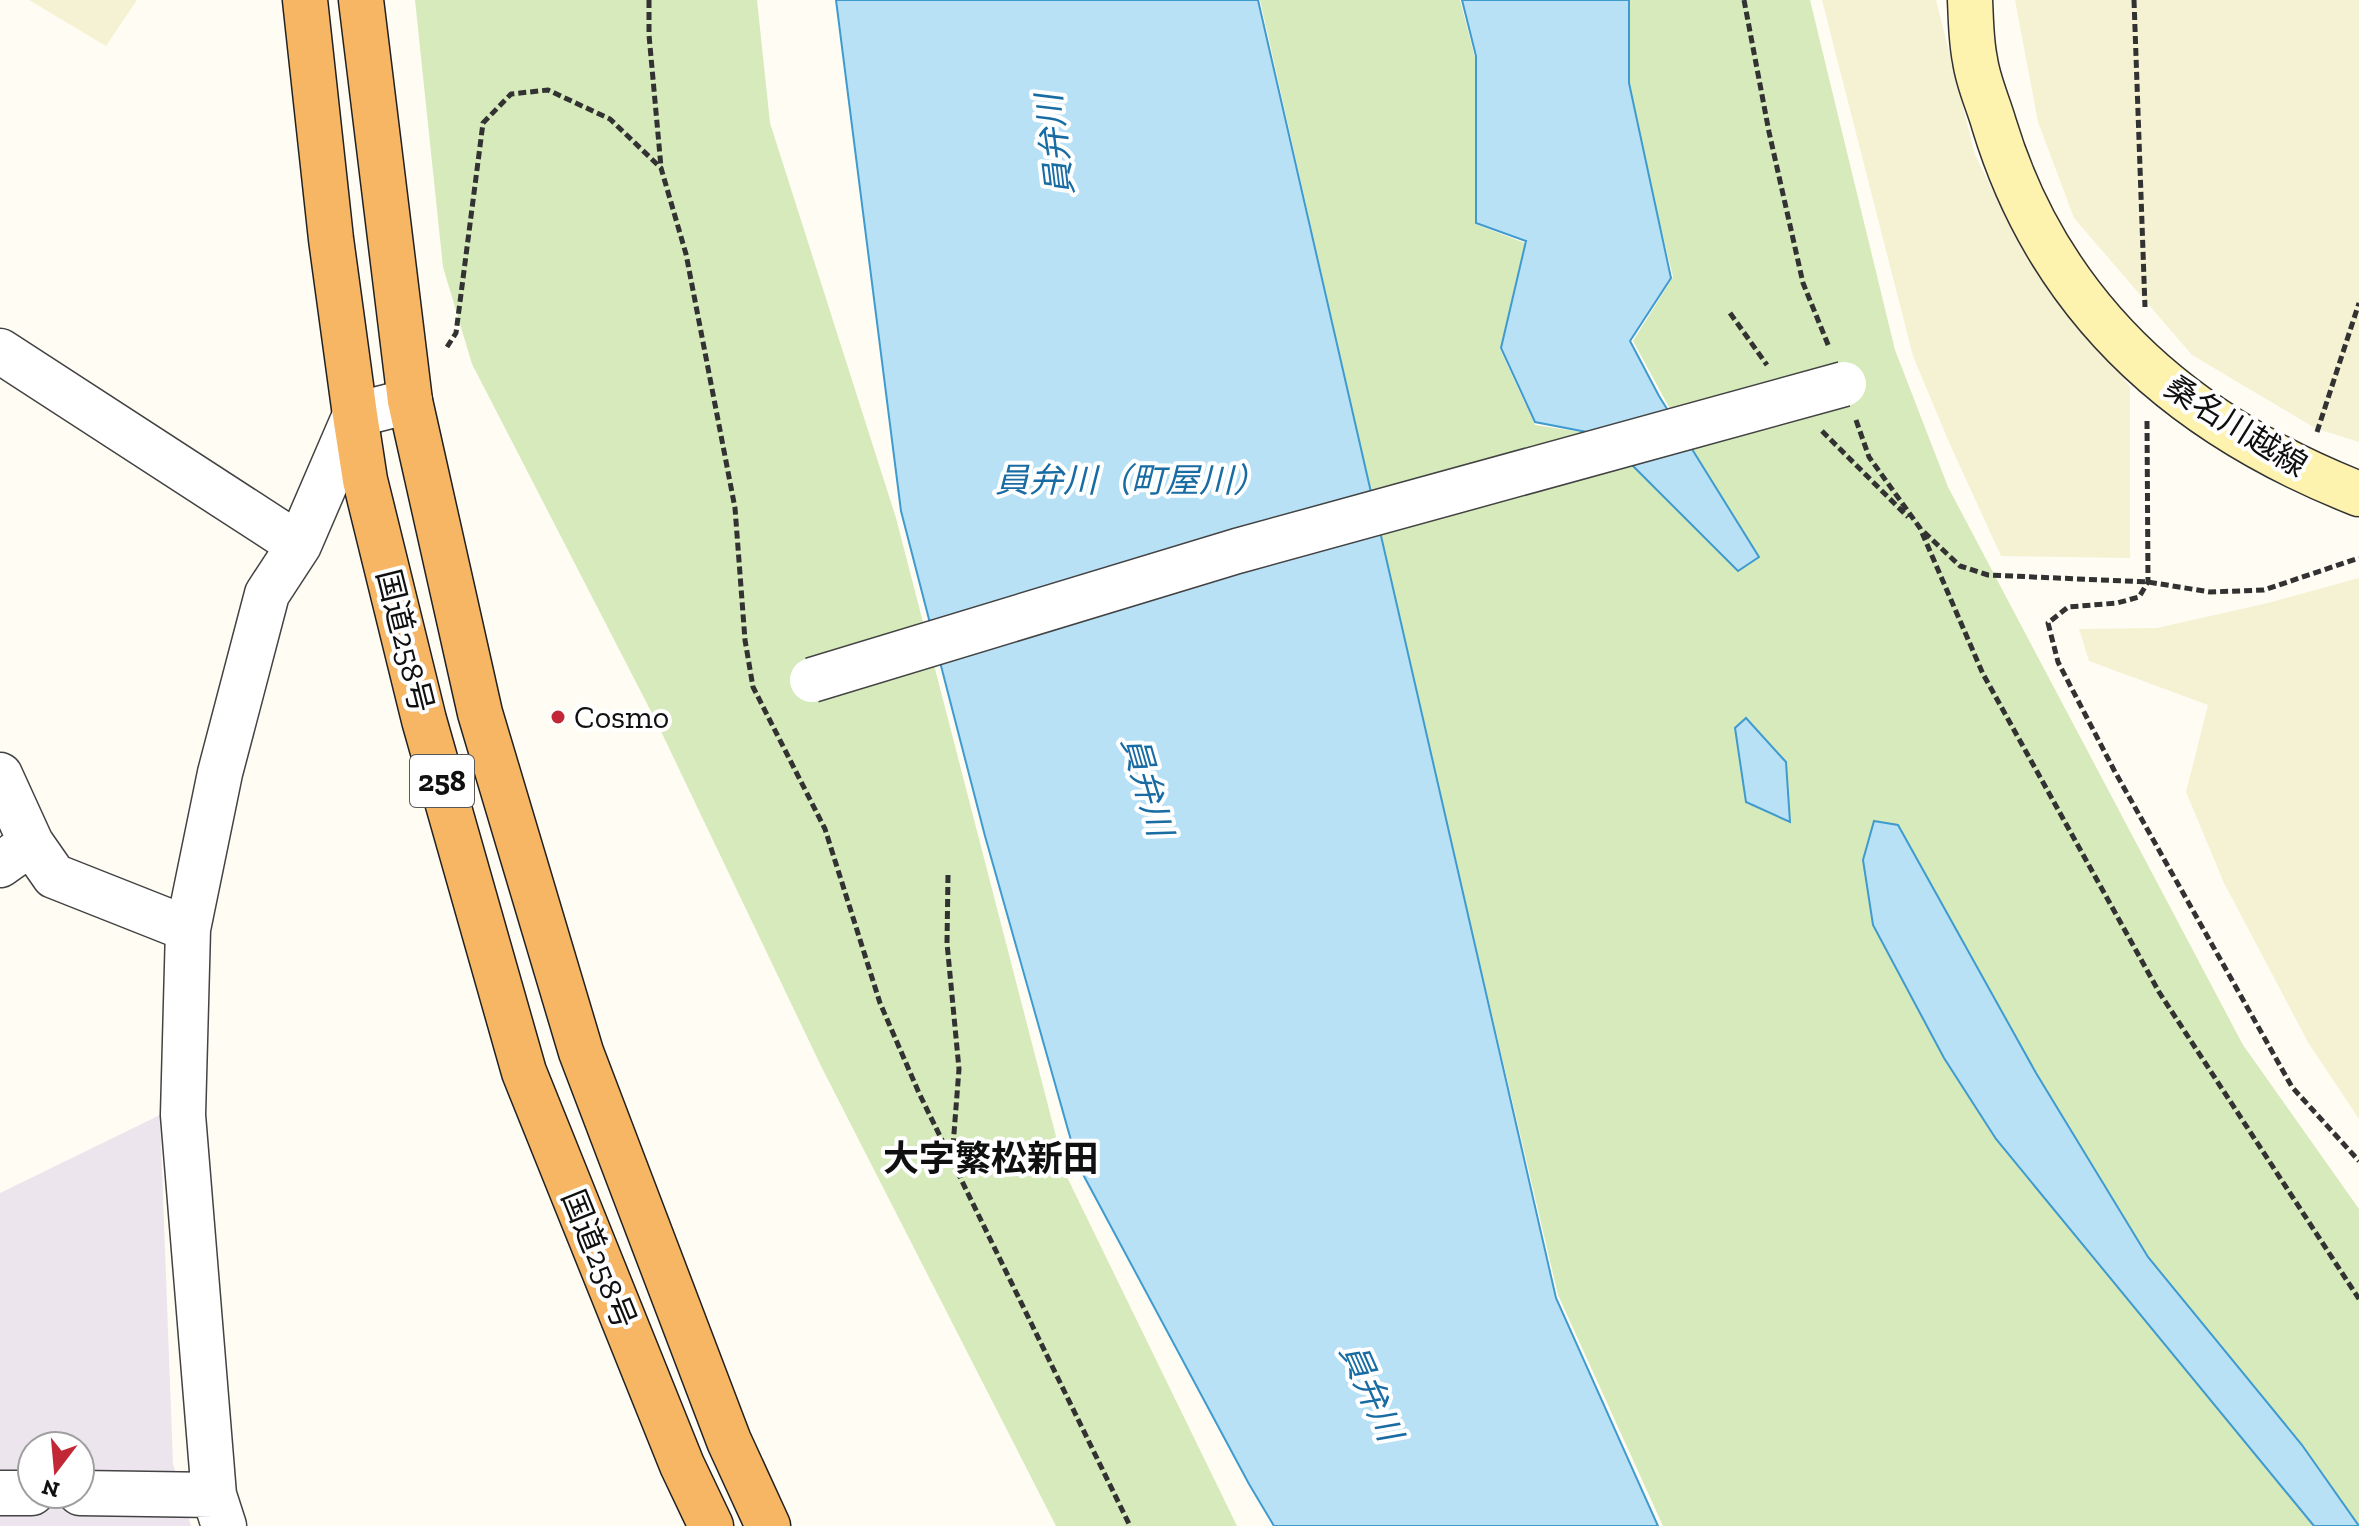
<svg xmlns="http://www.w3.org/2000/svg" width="2359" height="1526" viewBox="0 0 2359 1526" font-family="'Zilla Slab','Noto Sans JP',serif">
<rect width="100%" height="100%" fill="#fffcf3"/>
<path fill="#ede5ee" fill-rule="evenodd" d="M160 1115 173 1464 191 1526H0V1193ZM32 1446H80V1494H32Z"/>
<path fill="#f5f1d3" d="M29 0H137L106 46Z
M1822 0H1936L1975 155 2021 247 2130 387V558L2001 556 1948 440 1913 356Z
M2015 0H2359V442L2315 428 2192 355 2074 218 2038 122Z
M2359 578V1119L2309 1044 2224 883 2186 792 2208 705 2089 661 2079 629 2157 628 2268 603Z"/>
<path fill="#d6eabc" d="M415 0H757L770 123 896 518 1066 1175 1237 1526H1056L821 1066 657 723 472 364 443 267Z
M1260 0H1460L1475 58V224L1525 243 1500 349 1535 425 1601 435 1738 571 1759 557 1706 475 1633 341 1673 277 1626 83 1629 0H1810L1895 350 1948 487 2243 1045 2359 1209V1526H1663L1558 1295 1413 679Z"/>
<path fill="#b8e1f6" stroke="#3f9ace" stroke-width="2" d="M836 0H1258L1556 1298 1658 1526H1274L1249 1484 1078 1165 985 836 901 511Z
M1462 0H1629V83L1671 278 1630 341 1659 396 1759 557 1738 571 1602 435 1535 422 1501 348 1526 241 1476 223V56Z
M1746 718 1786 762 1790 822 1746 802 1735 728Z
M1874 821 1898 825 2036 1073 2148 1257 2302 1445 2359 1526H2314L1996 1139 1944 1058 1873 925 1863 860Z"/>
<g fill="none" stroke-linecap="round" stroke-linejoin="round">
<g stroke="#434343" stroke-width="47">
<path id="minor" d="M0 351 299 545
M0 775 31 843 54 876 188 929
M0 865 31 843
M0 1493H32
M80 1493 214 1495
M224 1526 214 1495 183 1115 188 929 220 773 267 594 299 545 355 415 410 401"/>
</g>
<g stroke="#323232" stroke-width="47">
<path id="secondary" d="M1970 0C1971 20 1971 41 1975 60 1978 82 1988 103 1994 124 2050 309 2183 425 2359 494"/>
</g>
<g stroke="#212121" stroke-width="47">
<path id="trunk" d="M305 0 331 239 355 415 365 480 424 720 524 1072 682 1465 711 1526
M361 0 410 401 480 713 581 1052 729 1441 768 1526"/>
</g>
<path stroke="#323232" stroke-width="5" stroke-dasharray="8 4" stroke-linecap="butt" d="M649 0V35L661 167
M1744 0 1769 132 1803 283 1829 347
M2134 0 2145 307
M1730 313 1767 365
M447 347 456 333 483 123 511 94 548 90 610 119 661 168 686 254 735 508 745 640 753 687 825 829 880 1003 919 1093 1130 1526
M1856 420 1869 457 1920 528 1983 674 2159 992 2359 1299
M2147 421 2148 582 2139 597 2117 603 2068 607 2048 623 2058 662 2114 770 2292 1087 2359 1161
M1822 431 1908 517
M2317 432 2359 303
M1924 532 1960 566 1988 575 2148 582 2210 592 2264 590 2359 558
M948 875 947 943 959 1069 952 1159"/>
<use href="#minor" stroke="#fff" stroke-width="44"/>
<use href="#secondary" stroke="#fef2af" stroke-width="44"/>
<use href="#trunk" stroke="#f6b663" stroke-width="44"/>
<g stroke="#434343" stroke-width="47" stroke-linecap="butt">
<path id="minor-bridge" d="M812 680 1237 551 1844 384"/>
</g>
<use href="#minor-bridge" stroke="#fff" stroke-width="44"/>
</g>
<circle fill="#c12734" stroke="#fff" stroke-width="3" cx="558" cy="717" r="8"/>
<g text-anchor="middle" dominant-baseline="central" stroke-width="8" stroke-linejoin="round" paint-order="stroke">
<rect fill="#fff" stroke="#585858" stroke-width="2" x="410" y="755" width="64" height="52" rx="6"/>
<g font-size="30" font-weight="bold" fill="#101010">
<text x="442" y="781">258</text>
</g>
<g font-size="32" fill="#101010" stroke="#fff">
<text transform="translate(2236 426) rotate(32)">桑名川越線</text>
<text transform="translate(405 641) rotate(76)">国道258号</text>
<text transform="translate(599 1259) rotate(68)">国道258号</text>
</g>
<g font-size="32" fill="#101010" stroke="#fff" text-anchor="start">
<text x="574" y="717">Cosmo</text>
</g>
<g font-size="34" font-style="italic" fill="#186ca3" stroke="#fff">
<text transform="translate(1055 145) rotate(-97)">員弁川</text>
<text x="1131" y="480">員弁川（町屋川）</text>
<text transform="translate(1147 786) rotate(74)">員弁川</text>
<text transform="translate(1371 1392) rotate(66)">員弁川</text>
</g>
<g font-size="36" font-weight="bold" fill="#101010" stroke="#fff">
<text x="991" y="1158">大字繁松新田</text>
</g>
</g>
<g transform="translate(56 1470) rotate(196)"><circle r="38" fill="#ffffff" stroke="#9f9f9f" stroke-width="2"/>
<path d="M0-6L14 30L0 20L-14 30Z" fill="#c12734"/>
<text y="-12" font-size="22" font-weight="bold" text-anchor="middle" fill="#101010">N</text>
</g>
</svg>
